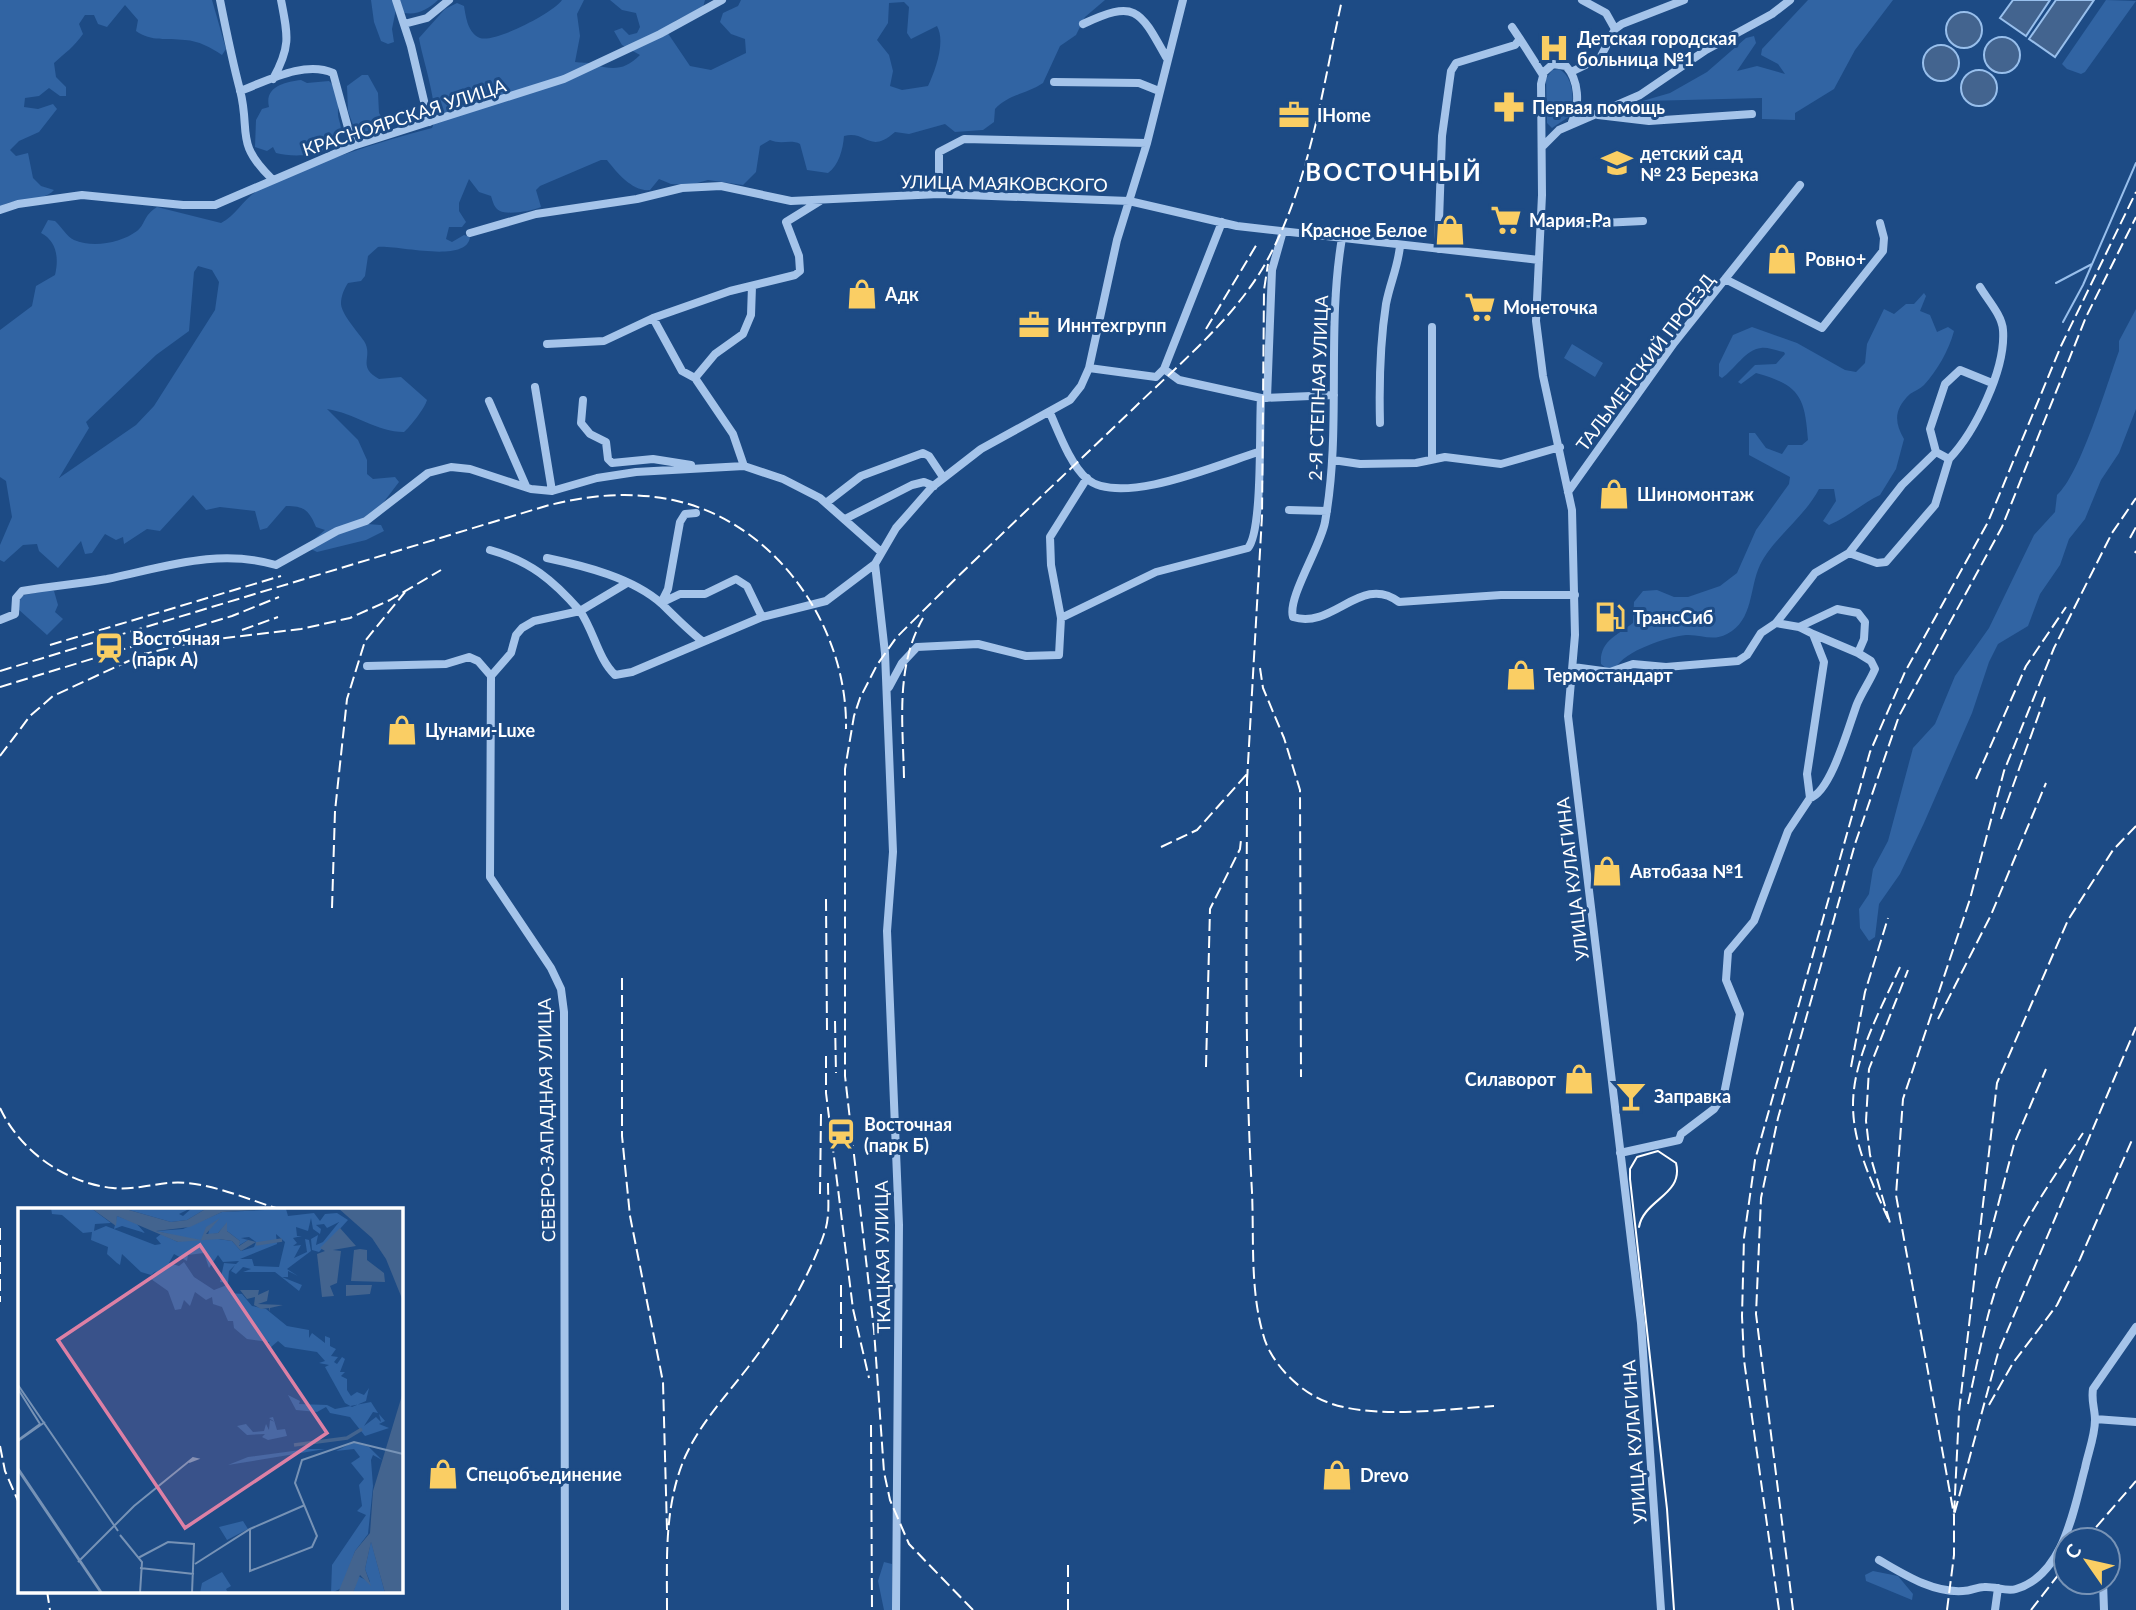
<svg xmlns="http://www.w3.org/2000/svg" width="2136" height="1610" viewBox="0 0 2136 1610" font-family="Lato,sans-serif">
<rect width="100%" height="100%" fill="#1d4b85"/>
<path fill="#3164a3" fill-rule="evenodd" d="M0 0H212L226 49 222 55C210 47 199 41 185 40 166 38 152 42 136 31L138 20 125 5 107 27 98 24 94 15H85L79 24 83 34C74 47 65 53 54 63L56 77 66 87V96H60L49 88 39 96 25 98 24 107 38 109 53 104 57 109 39 132 19 141 10 150 16 156 28 153 33 178 41 186 54 190C41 204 15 196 0 207Z
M371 0H438C427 11 410 19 396 9L392 29 394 42 388 44 381 41 374 22Z
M562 0H584L577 14 580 36 575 62C581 63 587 62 592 64 612 70 624 71 640 55L622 45 614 31 622 28 629 35 637 33 640 27 636 13 622 10 610 0H705L703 7 675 21 667 32 690 66 711 70 746 53 745 39 731 34 720 22 723 13 738 6 741 0H1105L1085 17 1076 35 1060 46 1043 83C1027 94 1009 94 995 109L994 122 983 130 955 132 945 124 909 134 895 132C869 155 867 130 844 136 843 149 839 165 828 173L807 170 800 144C791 139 781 145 770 140L760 146 756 172 743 185 708 180 690 185 671 184 659 179 650 190C633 192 617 173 607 160H601L540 186 536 190 541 207C533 211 508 215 500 211 494 208 493 202 491 196L479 192 469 179 459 203V211L466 222 462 227H449L446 239 452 242 464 235 470 237C467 264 398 245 378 247L368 256 365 276 361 281 348 283C344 289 341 296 341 304 342 315 358 332 364 341 374 357 356 366 379 379L401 377 427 400C425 408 410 427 404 432 377 432 354 413 327 409L358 440 367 460V474L373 479 395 477 399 482 367 524 381 525 384 531 366 540 317 552 311 549V542L325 530 316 527C309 510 304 506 286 506L267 528 260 530 255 511 220 507 206 510 193 495 160 531 147 529 124 544 123 537 116 540 105 534 92 553 85 554 81 541 58 568 39 551 37 544 23 545 4 562 0 560V545L12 517 6 481 0 477V330L32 306 36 286 55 275C59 259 57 241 41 233L48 220 55 221C61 226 67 237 74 240 93 248 121 243 137 231 146 224 142 217 157 207L221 223C237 215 244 197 262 188 315 162 375 143 432 128 441 111 422 58 419 38L445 9 457 3 464 6C466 18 468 33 480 38 495 43 553 13 562 0ZM904 2 909 7 907 33 911 39 937 26C946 42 935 71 928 86L902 90 890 86 893 71 889 55 877 40 888 23 889 3ZM198 266 212 270 219 282 215 310 154 406 136 425 59 478 89 428 86 422 156 355 189 331 194 272Z
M1808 0H1893L1855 50 1834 89 1795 113V120L1762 119V98L1646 101V110H1635L1639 102 1670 93 1707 72 1746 38 1754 36 1756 43 1737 71 1757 66 1785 74 1778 64 1761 55 1762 49Z
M2106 0 2136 1 2085 72 2081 74 2067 69 2062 64Z
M1559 69C1575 78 1574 101 1570 116L1552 128 1547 123 1546 79 1552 70Z
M362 75H368L378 93 379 113 383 119 376 129 363 132 353 125 348 111 347 86Z
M301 80 307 83 329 81C338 89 339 100 338 111 337 119 343 126 340 133 331 157 296 158 276 153L273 147 267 151 255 147 256 120 262 109 269 107C264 86 286 82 301 80Z
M1924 293 1926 296 1920 311 1930 315 1937 332 1948 327 1954 331C1949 350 1937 371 1924 385 1920 389 1914 391 1910 394 1894 409 1894 422 1904 439L1896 469 1880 495C1862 503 1849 517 1829 525L1823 521 1836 501 1834 489H1819C1804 518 1772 539 1760 565 1749 588 1754 620 1727 634 1712 642 1701 634 1686 635 1667 637 1624 651 1616 668L1607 669 1601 664C1599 641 1618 635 1633 623L1634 602 1643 591 1657 590 1674 597H1688L1720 586 1737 573 1756 530 1789 484 1790 477 1749 455V433H1755L1766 448 1782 454 1788 445H1802L1808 440C1805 396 1799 385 1756 373L1741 384 1738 382 1755 365 1776 364 1785 354 1784 352C1777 351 1768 347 1761 348 1746 349 1734 370 1722 378L1719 376V364L1733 335 1752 327 1797 343 1845 370 1856 372 1865 363 1867 344 1884 309 1894 314 1906 304H1914Z
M2136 309V409L2119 453 2101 480 2085 519 2069 539 2060 565 2040 594 2028 626 1998 644 1989 662 1972 713 1924 823 1900 874 1879 904 1875 937 1869 941 1860 928 1859 909 1869 894 1873 869 1888 841 1913 748 1935 724 1955 676 1989 628 2034 535 2055 512 2057 495C2080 475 2107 384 2119 351V341Z
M1572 344 1603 363 1595 377 1564 358Z
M47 590 54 591 58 605 55 612 63 619 47 635 18 609 21 596Z
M884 1562 892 1564V1610H884L878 1581Z
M1873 1571 1898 1576 1913 1594 1912 1600 1866 1581 1865 1575Z"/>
<path fill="#43648f" stroke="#98bfec" stroke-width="2" d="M2013 0H2050L2026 36 2000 18Z
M2056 0H2094L2055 57 2029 39Z
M1946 30a18 18 0 1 1 36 0a18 18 0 1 1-36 0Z
M1984 55a18 18 0 1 1 36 0a18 18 0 1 1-36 0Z
M1923 63a18 18 0 1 1 36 0a18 18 0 1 1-36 0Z
M1961 88a18 18 0 1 1 36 0a18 18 0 1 1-36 0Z"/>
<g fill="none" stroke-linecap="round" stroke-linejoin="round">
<path stroke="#98bfec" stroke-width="2" d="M2056 283 2092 264
M2063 322 2083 285 2136 163"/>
<path stroke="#a5c4ea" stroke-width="8" d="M220 0C226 30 232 60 240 90 251 133 234 142 272 179
M396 0 411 46 429 122
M1582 0 1606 13 1615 29
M404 24 427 18 449 0
M1083 24C1135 0 1139 8 1166 57
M1520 39 1543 75
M1571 72 1600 58 1615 29 1622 24 1684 0
M273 79C291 46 288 36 281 0
M1054 82 1139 83 1159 91
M240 91C267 81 305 60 333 73L353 146
M1598 115 1649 121 1752 114
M1572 122C1580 105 1579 80 1566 66L1553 64 1544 72 1541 84 1542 195 1536 321 1543 376 1572 510 1575 635 1568 716 1641 1323 1661 1610
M1543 146 1559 130 1640 95 1706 50 1772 14 1790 0
M939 194V152L964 139 1147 143
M0 210 18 204 82 195 183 205H215L353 146 564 79 660 34 722 0
M1541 226 1643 221
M470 233 536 214 637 199 682 188 721 186 791 201 939 194 1129 201 1237 226 1539 260
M1342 238C1326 332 1342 428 1325 522 1321 546 1287 598 1293 617 1333 630 1361 573 1399 602L1501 595H1575
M1438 249 1442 136 1451 71 1456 63 1515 45 1520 39 1512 27
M1725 279 1822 328 1883 251 1884 238 1880 223
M653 318 682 371 695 378
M1432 327V459
M547 344 604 341 653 318 730 291 795 275 800 271 799 256 786 222 820 201
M1089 368 1156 377 1164 369 1179 380 1261 398 1334 395
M1164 369 1222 222
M695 378 715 354 743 334 751 315 752 286
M695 378 733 434 744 466
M535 387 552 491
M1267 398 1272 270 1283 231
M583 400 581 423 590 434 606 442 608 459 612 463 653 459 691 465
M489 401 526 486
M1050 413C1059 433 1070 464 1087 479 1121 507 1220 464 1258 452
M1380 423C1379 384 1380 343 1386 304 1390 283 1398 267 1400 246
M1936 452 1930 429 1945 384 1960 370 1992 383
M1333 460 1360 464 1416 463 1445 457 1501 464 1560 447
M1568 492 1674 343 1800 185
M826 503 861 476 923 453 929 456 943 477
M1289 510 1327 511
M845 519 912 485 924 482 934 486
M490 550C530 561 553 580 580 611L627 583
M1849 553 1877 563 1886 562 1935 505 1949 459
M547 558C585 566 633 578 662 604 675 617 688 630 702 641
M875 564 885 653 893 852 887 931 899 1225 896 1610
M662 601 668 589 680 522 685 514 696 513
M661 603 680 594H705L736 579 747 586 762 617
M1061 618 1156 572 1248 548C1263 530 1259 427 1261 398
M0 620 15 614 16 598 22 591C50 586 79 584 107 579 165 567 218 548 276 565L337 531 366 521 428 473 451 467 470 469 531 489 552 491 597 478 636 472 744 466 783 479 820 498 880 551
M1799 627 1837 609 1858 613 1865 622 1864 639 1858 653 1813 634
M367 666 446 664 469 657 478 661 491 676
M1573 667 1610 672 1633 664 1666 667 1738 661 1747 655 1761 633 1776 623 1815 573 1849 553 1902 485 1936 452 1949 459C1975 432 2006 369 2003 330 2002 315 1987 299 1980 287
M889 687 902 663 917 647 978 644 1026 656 1059 655 1061 618 1051 565 1050 537 1087 478
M1810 798C1831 792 1849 725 1857 704 1862 692 1870 681 1875 669L1871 661 1858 653
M1620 1153 1679 1140 1681 1134 1714 1109 1724 1094 1740 1014 1726 980 1728 952 1754 921 1788 831 1810 798 1807 774 1824 662 1813 634 1799 627 1776 623
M2095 1419 2136 1422
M2098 1536V1540
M1879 1560C1905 1575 1933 1593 1963 1591 1971 1591 1977 1587 1984 1587 1995 1586 2006 1592 2016 1589 2064 1575 2074 1508 2085 1468 2088 1453 2095 1436 2095 1420 2095 1409 2091 1401 2093 1389L2136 1327
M2103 1582 2104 1610
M565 1610 564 1012 561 989 551 968 490 877 491 676 511 653 516 635 522 628 534 621 580 611C594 631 598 659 615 675L632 672 762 617 826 601 875 564 896 528 932 487 981 449 1070 400 1081 386 1089 368 1117 240 1147 143 1183 0
M1995 1610 1998 1588"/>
<path stroke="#fff" stroke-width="2" d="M1639 1227C1644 1199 1684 1195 1676 1163L1658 1151 1637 1157 1630 1169V1179L1667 1509 1674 1610"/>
<path stroke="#fff" stroke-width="2" stroke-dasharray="12 5" stroke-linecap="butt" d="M1206 329 1257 244
M2130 538 2136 527
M2135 553 2136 551
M242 630 278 617
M50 645 281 576
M140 655 199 641 301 629 350 618 390 600 441 570
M1260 668 1263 688 1284 738 1300 790 1301 1077
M0 671 546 506C588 495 630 491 673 500 776 522 848 627 846 729
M0 687 232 616 279 597
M0 756 30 716 53 696 148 652
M1247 774C1247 913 1244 1052 1252 1192 1254 1238 1250 1289 1263 1334 1269 1359 1293 1385 1316 1397 1361 1422 1443 1409 1494 1406
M904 778C903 724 895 667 923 618
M1976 779 2026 666 2066 607
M1247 781 1262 516 1264 290 1268 264
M2001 819 2045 697
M2136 826 2113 850 2068 920 1997 1083 1959 1412 1954 1515 1998 1353 2136 1027
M1161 847 1197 830 1247 774
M826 899 827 1032
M332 908 335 811 347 699 365 641 405 592
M1900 967C1881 1009 1853 1058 1853 1105 1853 1147 1874 1186 1890 1223L1870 1155 1866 1121 1869 1069 1908 970
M622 978V1136L630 1216 663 1382 667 1530
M1938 1019 1991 915 2046 783
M835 1021 836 1073
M826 1056V1093L853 1309 869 1378
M1206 1067 1210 909 1240 849 1241 840
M1851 1067 1865 992 1888 918
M0 1108C20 1151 65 1183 113 1188 138 1191 162 1180 187 1183 218 1186 250 1200 279 1209
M820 1194 821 1114
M0 1228V1302
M1985 1255 2014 1144 2046 1069
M841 1348V1285
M1968 1404C1979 1357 1988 1300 2008 1258 2028 1213 2056 1174 2083 1133
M1989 1405 2013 1363 2057 1305 2080 1259 2132 1140
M871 1425 872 1610
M0 1446 5 1471 19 1503
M2085 1540 2136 1481
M1068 1565V1610
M47 1591 50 1610
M667 1610C667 1558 664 1506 685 1457 701 1422 726 1396 749 1366 779 1327 810 1277 825 1231 830 1215 828 1199 828 1183
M973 1610 909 1544 890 1500 884 1472 874 1330 845 1076V769L854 716 860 698 877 665 896 638C973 560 1054 485 1133 409 1181 362 1239 315 1270 255 1311 177 1323 85 1342 0
M1779 1610 1744 1360 1742 1316 1744 1238 1755 1160 1870 752 1905 672 1988 522 2061 346 2136 192
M1793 1610 1756 1314 1761 1198 1778 1118 1855 844 1899 716 2002 527 2086 317 2136 217
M1947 1610 1954 1555V1515L1896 1195 1903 1099 1970 899 2004 771 2054 648 2112 533 2136 498
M2031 1610 2066 1565"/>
</g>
<defs>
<g id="hospital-bare" transform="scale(2.415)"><path d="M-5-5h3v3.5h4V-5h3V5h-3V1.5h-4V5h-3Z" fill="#face64" stroke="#1d4b85" stroke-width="2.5" paint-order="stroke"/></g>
<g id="pharmacy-bare" transform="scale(2.415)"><path d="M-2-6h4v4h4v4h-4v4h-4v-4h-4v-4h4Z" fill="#face64" stroke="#1d4b85" stroke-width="2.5" paint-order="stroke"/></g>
<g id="office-bare" transform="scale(2.415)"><path d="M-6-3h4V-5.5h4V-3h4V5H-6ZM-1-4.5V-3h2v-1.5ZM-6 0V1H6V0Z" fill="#face64" stroke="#1d4b85" stroke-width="2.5" paint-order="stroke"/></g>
<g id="school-bare" transform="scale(2.415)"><path d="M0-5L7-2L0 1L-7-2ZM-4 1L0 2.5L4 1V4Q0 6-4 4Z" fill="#face64" stroke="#1d4b85" stroke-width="2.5" paint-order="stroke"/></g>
<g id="supermarket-bare" transform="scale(2.415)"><path d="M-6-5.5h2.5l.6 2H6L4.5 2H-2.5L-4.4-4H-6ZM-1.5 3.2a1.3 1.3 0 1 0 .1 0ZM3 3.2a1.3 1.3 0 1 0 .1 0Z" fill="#face64" stroke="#1d4b85" stroke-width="2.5" paint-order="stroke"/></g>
<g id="shop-bare" transform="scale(2.415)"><path d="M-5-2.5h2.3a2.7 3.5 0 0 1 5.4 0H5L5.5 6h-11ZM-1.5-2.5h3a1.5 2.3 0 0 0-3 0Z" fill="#face64" stroke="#1d4b85" stroke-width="2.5" paint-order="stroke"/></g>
<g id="fuel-bare" transform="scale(2.415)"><path d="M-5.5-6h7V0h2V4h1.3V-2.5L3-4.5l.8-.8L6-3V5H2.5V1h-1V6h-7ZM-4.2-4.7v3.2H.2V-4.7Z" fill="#face64" stroke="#1d4b85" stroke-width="2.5" paint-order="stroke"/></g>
<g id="station-bare" transform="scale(2.415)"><path d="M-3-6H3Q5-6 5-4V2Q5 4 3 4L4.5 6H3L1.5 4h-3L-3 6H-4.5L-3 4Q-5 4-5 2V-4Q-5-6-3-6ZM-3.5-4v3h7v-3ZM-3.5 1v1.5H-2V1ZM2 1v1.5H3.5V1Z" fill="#face64" stroke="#1d4b85" stroke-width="2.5" paint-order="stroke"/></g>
<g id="bar-bare" transform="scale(2.415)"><path d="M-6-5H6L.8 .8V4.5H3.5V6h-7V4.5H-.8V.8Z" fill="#face64" stroke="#1d4b85" stroke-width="2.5" paint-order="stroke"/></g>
</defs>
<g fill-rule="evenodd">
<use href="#hospital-bare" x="1554" y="48"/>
<use href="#pharmacy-bare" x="1509" y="107"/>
<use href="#office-bare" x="1294" y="115"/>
<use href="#school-bare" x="1617" y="163"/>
<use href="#supermarket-bare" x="1506" y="220"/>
<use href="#shop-bare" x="1450" y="230"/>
<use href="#shop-bare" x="1782" y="259"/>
<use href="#shop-bare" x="862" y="294"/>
<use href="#supermarket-bare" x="1480" y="307"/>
<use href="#office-bare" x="1034" y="325"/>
<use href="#shop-bare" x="1614" y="494"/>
<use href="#fuel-bare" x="1610" y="617"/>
<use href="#station-bare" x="109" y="648"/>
<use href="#shop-bare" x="1521" y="675"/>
<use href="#shop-bare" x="402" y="730"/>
<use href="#shop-bare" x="1607" y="871"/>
<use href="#shop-bare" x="1579" y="1079"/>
<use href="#bar-bare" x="1631" y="1096"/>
<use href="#station-bare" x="841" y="1134"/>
<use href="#shop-bare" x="443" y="1474"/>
<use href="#shop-bare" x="1337" y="1475"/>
</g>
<g text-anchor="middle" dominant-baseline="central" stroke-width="6" stroke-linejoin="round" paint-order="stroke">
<g font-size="18" font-weight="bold" fill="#fff" stroke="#1d4b85" text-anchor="start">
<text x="1577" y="38">Детская городская<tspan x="1577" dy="21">больница №1</tspan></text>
<text x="1532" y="107">Первая помощь</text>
<text x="1317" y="115">IHome</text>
<text x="1640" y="153">детский сад<tspan x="1640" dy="21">№ 23 Березка</tspan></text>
<text x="1529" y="220">Мария-Ра</text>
<text x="1427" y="230" text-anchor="end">Красное Белое</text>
<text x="1805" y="259">Ровно+</text>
<text x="885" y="294">Адк</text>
<text x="1503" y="307">Монеточка</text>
<text x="1057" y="325">Иннтехгрупп</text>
<text x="1637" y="494">Шиномонтаж</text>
<text x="1633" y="617">ТрансСиб</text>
<text x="132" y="638">Восточная<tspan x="132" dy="21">(парк А)</tspan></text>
<text x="1544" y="675">Термостандарт</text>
<text x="425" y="730">Цунами-Luxe</text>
<text x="1630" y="871">Автобаза №1</text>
<text x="1556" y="1079" text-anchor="end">Силаворот</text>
<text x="1654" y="1096">Заправка</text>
<text x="864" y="1124">Восточная<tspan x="864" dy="21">(парк Б)</tspan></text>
<text x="466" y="1474">Спецобъединение</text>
<text x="1360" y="1475">Drevo</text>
</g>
<g font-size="18" fill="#fff" stroke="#1d4b85">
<text transform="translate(404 117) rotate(-18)">КРАСНОЯРСКАЯ УЛИЦА</text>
<text transform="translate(1004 183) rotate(1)">УЛИЦА МАЯКОВСКОГО</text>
<text transform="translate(1645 362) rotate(-53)">ТАЛЬМЕНСКИЙ ПРОЕЗД</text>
<text transform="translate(1318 388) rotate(-88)">2-Я СТЕПНАЯ УЛИЦА</text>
<text transform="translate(1572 879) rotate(-97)">УЛИЦА КУЛАГИНА</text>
<text transform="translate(546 1120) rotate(-91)">СЕВЕРО-ЗАПАДНАЯ УЛИЦА</text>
<text transform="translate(882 1257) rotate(-91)">ТКАЦКАЯ УЛИЦА</text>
<text transform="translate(1634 1442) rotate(-94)">УЛИЦА КУЛАГИНА</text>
</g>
<g font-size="24" font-weight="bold" letter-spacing="2" fill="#fff" stroke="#1d4b85">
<text x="1394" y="171">ВОСТОЧНЫЙ</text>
</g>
</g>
<g transform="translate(18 1208)">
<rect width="385" height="385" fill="#1d4b85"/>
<path d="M33 0H73L93 15 77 16 76 23 88 18 137 37 143 36 138 30 143 26 160 34 171 31 138 23 165 21 204 4 268 1 270 8 296 5 302 13 307 6 319 5 330 12 301 44 294 42 293 31 300 27 298 37 305 34 321 14 309 20 306 16 298 17 303 21 302 26 295 21 293 10 290 23 278 19 279 28H284L275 30 279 35 275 38 283 37 276 50 289 44 287 31 291 32 293 43 269 61 280 68 270 63V69H264L284 77 281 83 257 64H225L233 61 225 59 218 66 213 63 217 57 211 63 210 75 202 74 206 55 218 56 221 53 205 54 200 47 191 60 186 45 170 47 169 53 156 46 151 55 161 58 166 54 176 69 196 82 209 77 212 85 224 86 234 98 248 101 269 118 291 122V130L294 125 307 135V128L312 130V138L318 141 313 148 320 149 316 154 319 156 324 149 327 151 322 164H327L323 168 329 171V182L333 188 339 184 346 187 351 180 348 193 334 199 327 195 307 159 311 157 301 155 307 153 299 144 267 139 260 133 252 140 251 134 229 131 216 120 215 113H210L204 99 195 96 194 89 188 92 177 84 172 98 166 92 163 101 157 102 150 83 133 71 138 63 133 67 123 64 104 46 102 57 99 55 89 46 90 39 73 32 74 24 65 25 44 7 34 6ZM209 15V23L222 33 220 38 230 32 223 30 231 29 238 34 236 39 223 43 214 33 187 29 188 21 192 18 190 27 200 25ZM258 26 267 34 261 59 236 58 234 51H222L259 36ZM104 0H173L161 6 165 8 174 0H189L169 12 153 14ZM99 8 118 15 127 25 104 18 96 21ZM270 187 282 193 281 196 309 197 317 201 353 194 360 205 355 204 346 218 358 209 363 214 361 206 367 213 361 216 371 220 347 228 332 209 312 205 308 199 299 204 278 202ZM255 209 259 222 267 221 269 228 250 232 244 229 247 226 229 227 219 218 228 216 235 224 246 223 248 216 251 222 252 212 257 214 251 210ZM336 234 351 239 364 252 355 247 353 252 355 278 350 326 337 343 324 380 313 385 314 357 348 307 339 303 344 298 341 277 346 271 333 255 342 249 336 241 318 243ZM290 241H307L210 257 230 249ZM225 313 230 321 209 332 201 319ZM353 333 367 385H335L340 368 352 374 347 361ZM204 364 213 378 208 381 210 385H182L184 375Z" fill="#3164a3" fill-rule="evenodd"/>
<path d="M73 0H104L153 14 169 12 189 0H270L204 4 172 19 138 23 183 32 188 19 202 10 188 26 200 25 209 14V23L222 33 221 38 230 32 223 30 238 34 223 43 214 33 201 31 160 34 99 8 98 18ZM320 0H385V93L368 51 354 30ZM322 20 338 38 315 42 323 43 319 75 312 78 316 88 304 89 299 46 307 43 302 40ZM342 41 349 42V52L366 65 367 74 333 73 336 42ZM328 77H354L352 86 328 88ZM222 82H241L240 87 251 82 249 93 240 96 265 97 252 100V104L251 100 243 101 236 97 237 89 229 91ZM385 184V385H367L353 334 347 361 353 378 342 367 335 385H320L337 343 352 325 355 283Z" fill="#43648f"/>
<path fill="none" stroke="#43648f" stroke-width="3.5" d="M238 36 264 32M276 237 329 230 344 221"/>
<path fill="none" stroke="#7793b6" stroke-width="2" d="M0 177 100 323M0 181 22 216 0 232M0 233 27 214M0 260 84 385M0 262 83 385M232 321V363L294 339 299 328 277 275 284 252 336 234 385 246M102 327 124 354 122 385M120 350 150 334 176 336 174 385M60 354 116 298 175 250 179 251 171 254M177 356 232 321 287 297M122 360 176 366"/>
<path fill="#dd80a5" fill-opacity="0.15" stroke="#dd80a5" stroke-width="3.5" d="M182 37 309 225 167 320 40 132Z"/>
<rect width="385" height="385" fill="none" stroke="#fff" stroke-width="3.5"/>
</g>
<g transform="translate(2087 1561) rotate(304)"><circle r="33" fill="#1d4b85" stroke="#7793b6" stroke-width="2"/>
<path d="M0-5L12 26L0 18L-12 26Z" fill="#face64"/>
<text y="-10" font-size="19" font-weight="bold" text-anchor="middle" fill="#ffffff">С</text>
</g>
</svg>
